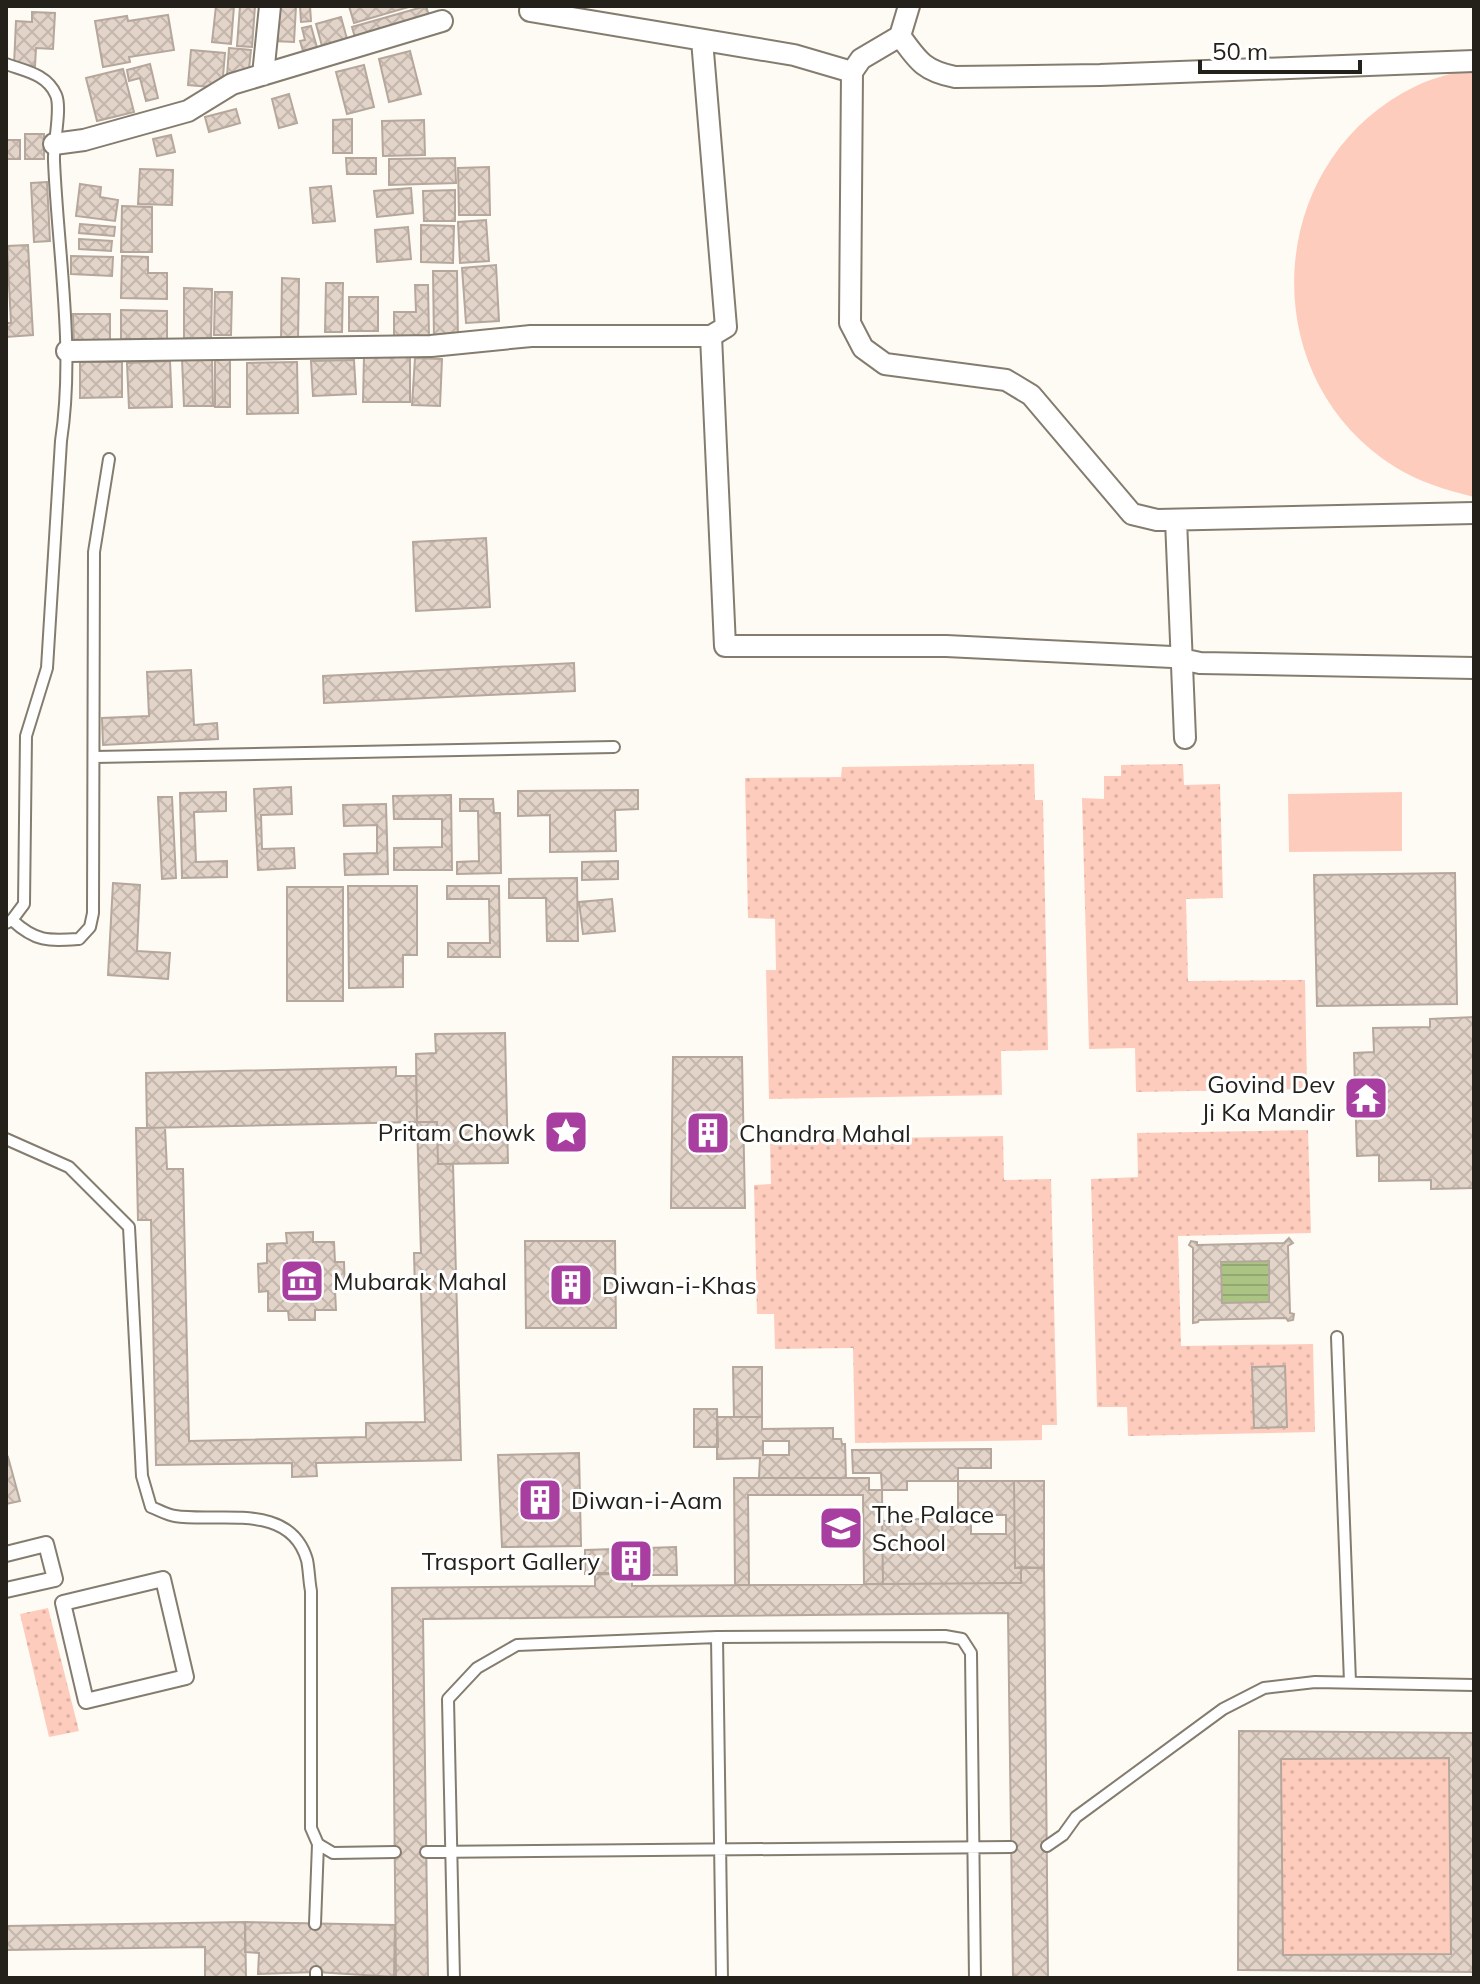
<svg xmlns="http://www.w3.org/2000/svg" width="1480" height="1984" viewBox="0 0 1480 1984" font-family="Mulish,sans-serif">
<defs>
<pattern id="grass-dots" width="8" height="8" patternUnits="userSpaceOnUse" patternTransform="scale(2)"><rect width="8" height="8" fill="#feccbd"/><path d="M2 2h.1M6 6h.1" fill="none" stroke="#daafa2" stroke-width="1.8" stroke-linecap="round"/></pattern>
<pattern id="water-rules" width="6" height="5" patternUnits="userSpaceOnUse" patternTransform="scale(2)"><rect width="6" height="5" fill="#abc484"/><path d="M0 2.5h6" fill="none" stroke="#93a871"/></pattern>
<pattern id="building-cross-hatch" width="8" height="8" patternUnits="userSpaceOnUse" patternTransform="scale(2)"><rect width="8" height="8" fill="#e3d4c9"/><path d="M0 0l8 8M0 8l8-8" fill="none" stroke="#c3b6ac"/></pattern>
</defs>
<rect width="100%" height="100%" fill="#fefbf4"/>
<path fill="url(#grass-dots)" fill-rule="evenodd" d="M1034 764 1035 800H1043L1048 1050 1001 1051 1002 1095 769 1099 766 970H776L775 919 748 918 745 778 841 777 842 767Z
M1183 764 1184 785 1220 784 1223 898 1186 899 1188 981 1305 980 1307 1089 1136 1092 1135 1048 1089 1049 1082 798 1104 799V776H1121V765Z
M1308 1130 1311 1233 1178 1236 1181 1346 1313 1344 1315 1432 1128 1436 1127 1407H1097L1091 1179 1138 1177 1137 1133ZM1285 1366 1287 1427 1254 1428 1253 1367Z
M1003 1136 1004 1180 1051 1179 1057 1425H1042V1440L855 1443 853 1348 775 1349 774 1314H757L754 1185 771 1184 770 1140Z
M48 1608 79 1731 49 1737 20 1614Z
M1449 1758 1451 1954 1283 1955 1281 1759Z"/>
<path fill="#feccbd" d="M1474 68V497C1446 490 1419 482 1395 467 1251 377 1264 159 1416 86 1435 77 1454 73 1474 68Z
M1402 792V851L1289 852 1288 794Z"/>
<path fill="url(#water-rules)" d="M1269 1261V1302L1222 1303 1221 1262Z"/>
<path fill="url(#building-cross-hatch)" stroke="#b5a79c" stroke-width="2" fill-rule="evenodd" d="M216 6H234L231 44 212 42Z
M240 6H255L252 47 237 46Z
M275 6H296L294 42 273 41Z
M300 6H310L311 21 301 22Z
M349 6H412L354 23Z
M426 6 430 19 356 41 352 27Z
M32 12 55 13 53 49 36 48 35 66 14 65 16 21 32 22Z
M168 15 174 50 129 57 130 62 103 67 95 21 127 16 128 21Z
M341 17 347 39 322 46 316 24Z
M311 26 318 51 304 54 300 41 305 40 302 28Z
M229 48 251 50 248 78 227 76Z
M191 50 225 53 222 88 188 85Z
M410 51 421 94 389 102 379 59Z
M150 64 158 98 146 101 140 78 129 81 127 70Z
M364 65 374 107 347 114 336 72Z
M123 69 134 112 97 121 86 78Z
M289 94 297 123 279 128 272 99Z
M236 109 240 123 209 132 205 117Z
M352 119V153H333V120Z
M424 120 425 155 383 156 382 121Z
M25 134H44V159H25Z
M171 135 175 152 157 156 153 139Z
M6 140H20V159H6Z
M346 158H376V174H347Z
M455 158 456 183 389 185V159Z
M489 167 490 215H459L458 168Z
M140 169 173 170 172 205 138 204Z
M47 182 50 241 34 242 31 183Z
M80 184 101 187 100 197 118 200 115 221 76 216Z
M331 186 335 221 313 223 310 188Z
M411 188 413 213 377 217 374 191Z
M455 190V221H424L423 191Z
M122 206 152 207V252H121Z
M486 220 489 261 460 263 458 222Z
M80 224 115 227 114 236 79 233Z
M421 225 454 226 453 263 421 262Z
M408 227 411 259 377 262 375 230Z
M79 239 112 241 111 251 79 249Z
M28 245 33 335 6 337V323H11L7 246Z
M71 256 113 257 112 276 71 274Z
M122 256 148 257V273H167V299L121 298Z
M496 265 499 321 466 323 462 268Z
M433 271H457L458 339H434Z
M282 278 299 279 298 341 281 340Z
M326 283H343L342 332H325Z
M415 285H428L429 336 394 337V312H416Z
M184 288 212 289 211 338H184Z
M215 292H232L231 335H214Z
M349 297H378V331H349Z
M121 310 167 311V341L121 339Z
M73 314H110V344H74Z
M364 356 410 357V402H363Z
M212 358 213 406H184L182 359Z
M215 358H230V407H215Z
M415 358 442 359 440 406 412 405Z
M354 360 356 394 313 396 311 361Z
M170 361 172 407 129 408 127 363Z
M80 362H122V397L80 398Z
M297 362 298 413 247 414V363Z
M486 538 490 607 416 611 413 542Z
M574 663 575 691 324 703 323 676Z
M191 670 194 725 217 723 218 739 103 745 102 718 149 716 147 672Z
M291 787 292 814 261 815 262 849 294 848 295 868 258 870 254 789Z
M638 790V809L615 810 616 851 550 852V815L518 816V791Z
M226 792V811L194 812 196 862 227 861V877L182 878 180 793Z
M451 795 452 870H394V848L442 847V819H394L393 796Z
M158 797H172L176 878 162 879Z
M460 799H493L494 813H500L501 873 457 874V862L479 861 478 811H460Z
M386 804 388 874 345 875 344 854 377 853V825L344 826 343 805Z
M618 861V879L582 880V862Z
M1455 873 1457 1004 1317 1006 1314 875Z
M577 878 578 941H547L546 898H509V879Z
M113 883 140 885 137 951 170 953 168 979 108 975Z
M348 886H417V955H403V987L349 988Z
M447 886H499L500 957H448V943H490L489 899H447Z
M287 887H343V1001H287Z
M612 899 615 931 583 934 579 902Z
M1474 1017V1188L1431 1189V1180L1379 1181V1155L1357 1156 1354 1053 1374 1052 1373 1028 1430 1027V1019Z
M505 1033 508 1163 438 1164 437 1122H417L416 1054 436 1053 435 1034Z
M673 1057H742L745 1208H671Z
M396 1067V1076H416L417 1122 147 1128 146 1073Z
M417 1122H437L438 1164H453L461 1460 316 1463 317 1476 292 1477V1463L156 1465 151 1220H138L136 1128H165L167 1169H183L189 1441 366 1437V1423L425 1422 421 1291H415L414 1253H421Z
M313 1232V1242H334L335 1262H344L345 1290H335L336 1310H315V1320H289L288 1311H268V1291L259 1292 258 1264 267 1263V1244L287 1243 286 1233Z
M1289 1238 1293 1243 1288 1246 1290 1313 1294 1314 1293 1320 1288 1321 1286 1318 1199 1320 1198 1322 1193 1323V1248L1189 1245 1191 1241 1197 1242V1245L1284 1243ZM1269 1261V1302L1222 1303 1221 1262Z
M525 1241H615L616 1328H526Z
M1285 1366 1287 1427 1254 1428 1252 1367Z
M733 1367H762V1417H734Z
M694 1409H717L718 1447H694Z
M717 1417H762V1429L833 1428V1439H841L842 1444H845L846 1478H759L760 1458 717 1459ZM763 1441H789V1455H763Z
M991 1449V1468H958V1481H907V1490H882L881 1473H853L852 1450Z
M579 1453 581 1546 502 1547 498 1455Z
M8 1457 20 1501 6 1504V1458Z
M734 1478H869V1490H882L883 1584H864L863 1495H748L749 1585H735Z
M958 1481H1014L1015 1568 1021 1567V1583L883 1584 882 1521 958 1517ZM971 1515H1006V1534H971Z
M1014 1481H1044V1568H1015Z
M676 1547 677 1575 585 1574V1550Z
M1021 1567 1044 1568 1048 1978H1013L1008 1613 423 1619 428 1978H396L392 1588 595 1586V1573H632V1586L1021 1583Z
M1239 1731 1474 1733V1972L1238 1970ZM1449 1758 1451 1954 1283 1955 1281 1759Z
M245 1922 246 1978H205V1947L6 1950V1926Z
M245 1922 395 1925 394 1977 316 1972 258 1974 259 1953 245 1952Z"/>
<g fill="none" stroke-linecap="round" stroke-linejoin="round">
<g stroke="#847c6f" stroke-width="14">
<path id="service" d="M6 64C25 71 47 74 56 95 62 109 53 144 54 161 58 254 75 349 61 441L47 668 26 736 24 904 12 920 6 923
M95 757 614 747
M12 920C36 942 48 941 79 939L90 927 93 913 94 552 109 459
M6 1139 69 1167 129 1227 142 1476 151 1507C159 1510 167 1515 175 1516 218 1523 290 1501 307 1560 309 1569 309 1581 311 1591V1828L318 1844 333 1853 395 1852
M1337 1337 1350 1682
M717 1637 722 1978
M1047 1846 1063 1835 1076 1817 1223 1709 1264 1688 1315 1682 1474 1685
M426 1852 1011 1847
M315 1924 318 1844
M316 1972V1978
M454 1978 448 1699 477 1668 517 1645 717 1637 945 1636 962 1639 971 1653 975 1978"/>
</g>
<g stroke="#847c6f" stroke-width="18">
<path id="pedestrian" d="M6 1554 46 1544 55 1579 6 1590
M163 1579 186 1677 86 1701 63 1603Z"/>
</g>
<g stroke="#847c6f" stroke-width="24">
<path id="minor" d="M909 6 900 36 861 59 852 72 850 323 863 348 885 364 1006 380 1031 395 1132 514 1157 520 1474 513
M530 11 794 55 852 72
M900 36C918 61 924 71 955 77L1100 75 1474 61
M263 75 270 6
M54 144 84 140 188 111 232 84 442 21
M711 336 725 646H946L1172 657 1200 663 1474 668
M67 351 431 346 531 336H711L726 327 702 40
M1176 520 1185 738"/>
</g>
<use href="#service" stroke="#fff" stroke-width="10"/>
<use href="#pedestrian" stroke="#fff" stroke-width="14"/>
<use href="#minor" stroke="#fff" stroke-width="20"/>
</g>
<defs>
<g id="temple-square" transform="scale(2.3)"><rect x="-9" y="-9" width="18" height="18" rx="4" fill="#a83ea0" stroke="#fff"/><path d="M0-6L5-2H3V0L6.5 2.5H4V6H1.5V3h-3V6H-4V2.5H-6.5L-3 0V-2H-5Z" fill="#fff"/></g>
<g id="sight-square" transform="scale(2.3)"><rect x="-9" y="-9" width="18" height="18" rx="4" fill="#a83ea0" stroke="#fff"/><path d="M0-6L1.8-2.2L6-1.7L2.9 1.2L3.7 5.4L0 3.3L-3.7 5.4L-2.9 1.2L-6-1.7L-1.8-2.2Z" fill="#fff"/></g>
<g id="building-square" transform="scale(2.3)"><rect x="-9" y="-9" width="18" height="18" rx="4" fill="#a83ea0" stroke="#fff"/><path d="M-4-6H4V6H1V3H-1V6H-4ZM-2.5-4.3h1.7v1.8h-1.7ZM.8-4.3h1.7v1.8H.8ZM-2.5-1h1.7V.8h-1.7ZM.8-1h1.7V.8H.8Z" fill="#fff"/></g>
<g id="museum-square" transform="scale(2.3)"><rect x="-9" y="-9" width="18" height="18" rx="4" fill="#a83ea0" stroke="#fff"/><path d="M0-6L6-3V-2H-6V-3ZM-5-1h2V3h-2ZM-1-1h2V3h-2ZM3-1h2V3H3ZM-6 4H6V6H-6Z" fill="#fff"/></g>
<g id="school-square" transform="scale(2.3)"><rect x="-9" y="-9" width="18" height="18" rx="4" fill="#a83ea0" stroke="#fff"/><path d="M0-5L7-2L0 1L-7-2ZM-4 1L0 2.5L4 1V4Q0 6-4 4Z" fill="#fff"/></g>
</defs>
<g fill-rule="evenodd">
<use href="#temple-square" x="1366" y="1098"/>
<use href="#sight-square" x="566" y="1132"/>
<use href="#building-square" x="708" y="1133"/>
<use href="#museum-square" x="302" y="1281"/>
<use href="#building-square" x="571" y="1285"/>
<use href="#building-square" x="540" y="1500"/>
<use href="#school-square" x="841" y="1528"/>
<use href="#building-square" x="631" y="1561"/>
</g>
<g text-anchor="middle" dominant-baseline="central" stroke-width="6" stroke-linejoin="round" paint-order="stroke">
<g font-size="24" fill="#24211b" stroke="#fff" text-anchor="start">
<text x="1335" y="1084" text-anchor="end">Govind Dev<tspan x="1335" dy="28">Ji Ka Mandir</tspan></text>
<text x="535" y="1132" text-anchor="end">Pritam Chowk</text>
<text x="739" y="1133">Chandra Mahal</text>
<text x="333" y="1281">Mubarak Mahal</text>
<text x="602" y="1285">Diwan-i-Khas</text>
<text x="571" y="1500">Diwan-i-Aam</text>
<text x="872" y="1514">The Palace<tspan x="872" dy="28">School</tspan></text>
<text x="600" y="1561" text-anchor="end">Trasport Gallery</text>
</g>
</g>
<rect width="1480" height="1984" fill="none" stroke="#24211b" stroke-width="16"/>
<path d="M1200 60v12h160v-12" fill="none" stroke="#24211b" stroke-width="4"/>
<text x="1212" y="60" font-size="24" fill="#24211b" stroke="#ffffff" stroke-width="6" paint-order="stroke">50 m</text>
</svg>
